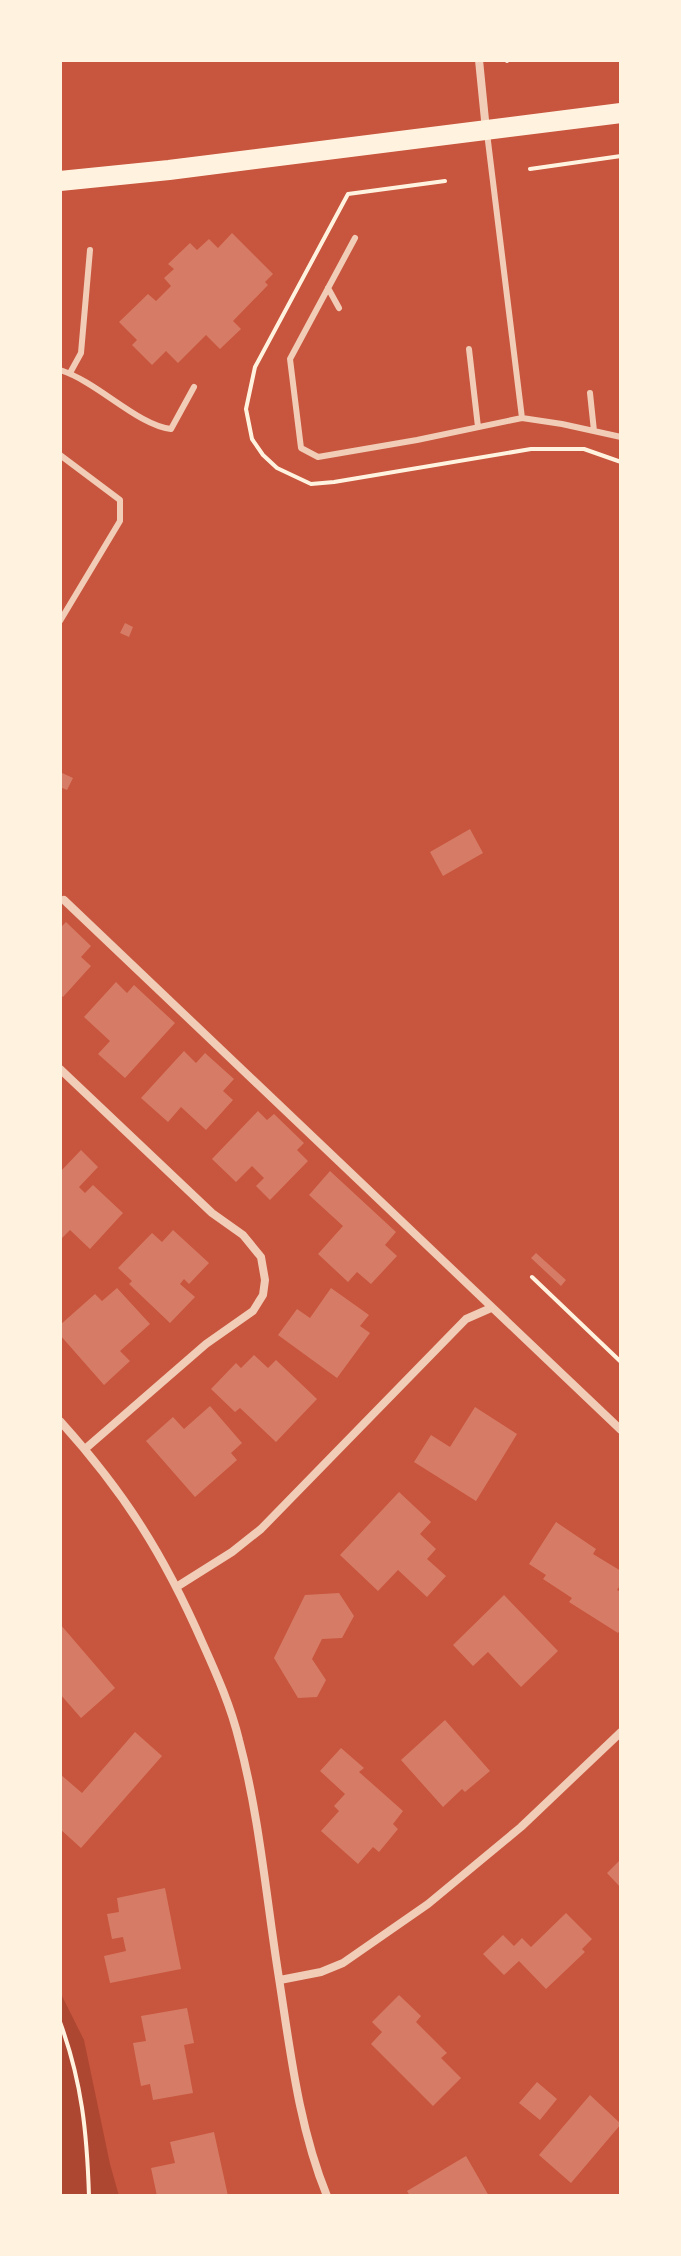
<svg xmlns="http://www.w3.org/2000/svg" width="681" height="2256" viewBox="0 0 681 2256" font-family="'Fira Sans Condensed',sans-serif">
<rect width="100%" height="100%" fill="#c8553d"/>
<path fill="#ae4732" d="M60 1992 84 2040 110 2164 119 2196H60Z"/>
<path fill="#d67c66" d="M232 233 273 274 265 282 268 285 233 321 241 329 220 349 206 335 178 363 166 351 152 365 132 345 137 340 119 322 148 294 156 301 171 286 164 278 174 269 168 264 190 243 197 250 209 239 218 248Z
M125 623 133 627 129 637 120 633Z
M60 772 73 778 67 790 60 787Z
M470 829 483 853 443 876 430 852Z
M66 922 91 946 81 957 91 966 63 997 60 994V928Z
M116 982 127 993 134 985 175 1023 125 1078 98 1054 110 1041 84 1017Z
M184 1051 196 1063 205 1053 234 1079 223 1091 233 1100 206 1130 181 1107 168 1122 141 1098Z
M258 1111 267 1120 274 1114 304 1143 297 1150 308 1161 270 1200 256 1186 264 1178 252 1166 236 1182 212 1159Z
M81 1150 98 1167 79 1187 85 1193 93 1185 123 1213 90 1249 70 1230 60 1240V1172Z
M330 1171 396 1232 385 1245 397 1256 371 1284 357 1272 348 1282 318 1254 343 1226 309 1195Z
M173 1230 209 1263 189 1284 184 1279 180 1284 195 1297 170 1323 129 1284 132 1281 118 1268 152 1233 162 1242Z
M536 1253 566 1280 561 1286 531 1258Z
M117 1288 150 1324 120 1351 130 1361 104 1385 60 1335V1325L95 1294 102 1301Z
M331 1288 369 1315 360 1326 370 1333 337 1378 278 1335 297 1309 310 1318Z
M254 1355 268 1368 276 1360 317 1399 276 1442 240 1408 235 1412 211 1389 236 1363 241 1368Z
M210 1406 242 1443 231 1453 237 1460 195 1497 146 1441 173 1417 184 1429Z
M475 1407 517 1434 476 1501 414 1462 431 1435 450 1447Z
M399 1492 431 1522 420 1534 436 1549 427 1559 446 1576 427 1597 398 1570 378 1591 340 1555Z
M556 1522 596 1549 593 1554 621 1571V1584L617 1590 621 1592V1628L618 1633 569 1602 572 1598 543 1579 546 1575 529 1564Z
M339 1593 354 1616 342 1638 322 1639 312 1659 326 1680 317 1697 298 1698 274 1658 305 1595Z
M504 1595 558 1651 521 1687 488 1652 473 1666 453 1645Z
M60 1624 115 1688 81 1718 60 1694Z
M445 1720 490 1771 465 1792 462 1789 443 1807 401 1760Z
M135 1732 162 1756 81 1848 60 1829V1774L82 1793Z
M341 1748 364 1768 359 1772 403 1811 393 1824 398 1829 379 1852 373 1847 358 1864 321 1831 339 1811 334 1806 345 1794 320 1771Z
M621 1859V1888L607 1873Z
M165 1888 181 1969 110 1983 104 1956 126 1951 123 1937 112 1939 107 1914 119 1912 117 1898Z
M566 1913 592 1939 582 1949 585 1952 546 1989 519 1961 504 1975 483 1954 503 1935 514 1946 522 1938 531 1947Z
M399 1995 421 2016 416 2022 447 2053 441 2058 461 2078 433 2106 371 2044 382 2032 372 2022Z
M187 2008 194 2043 184 2045 193 2093 153 2100 150 2084 141 2086 133 2043 146 2041 141 2016Z
M537 2082 557 2099 540 2120 519 2103Z
M590 2095 621 2124 571 2183 539 2155Z
M214 2132 228 2196H157L151 2168 175 2163 170 2142Z
M466 2156 489 2196H410L407 2191Z"/>
<g fill="none" stroke-linecap="round" stroke-linejoin="round">
<path stroke="#fff3e0" stroke-width="4" d="M507 60V61
M530 169 621 156
M445 181 348 194 255 367 246 409 252 439 263 455 277 468 311 484 334 482 531 449H584L621 462
M532 1277 621 1362
M60 2022C82 2082 87 2133 89 2196"/>
<path stroke="#f1ccb7" stroke-width="6" d="M487 133 522 418 562 424 621 437
M355 238 290 359 301 448 318 457 417 440 522 418
M328 288 339 308
M469 349 478 427
M60 370C98 382 137 425 171 429L194 387
M70 373 81 353 90 250
M590 393 594 431
M60 455 120 500V521L60 621"/>
<path stroke="#f1ccb7" stroke-width="8" d="M479 60 486 130
M64 900 621 1430
M60 1069 212 1213 243 1235 261 1257 265 1280 263 1295 253 1311 206 1344 85 1449
M60 1421C125 1493 164 1555 203 1644 217 1675 231 1707 239 1740 259 1815 266 1895 278 1972 290 2048 298 2125 327 2196
M178 1586 232 1552 261 1529 466 1319 491 1308
M280 1980 321 1972 343 1963 428 1904 521 1827 621 1732"/>
<path stroke="#fff3e0" stroke-width="20" d="M60 181 169 170 621 113"/>
</g>
<rect width="681" height="2256" fill="none" stroke="#fff3e0" stroke-width="124"/>
</svg>
